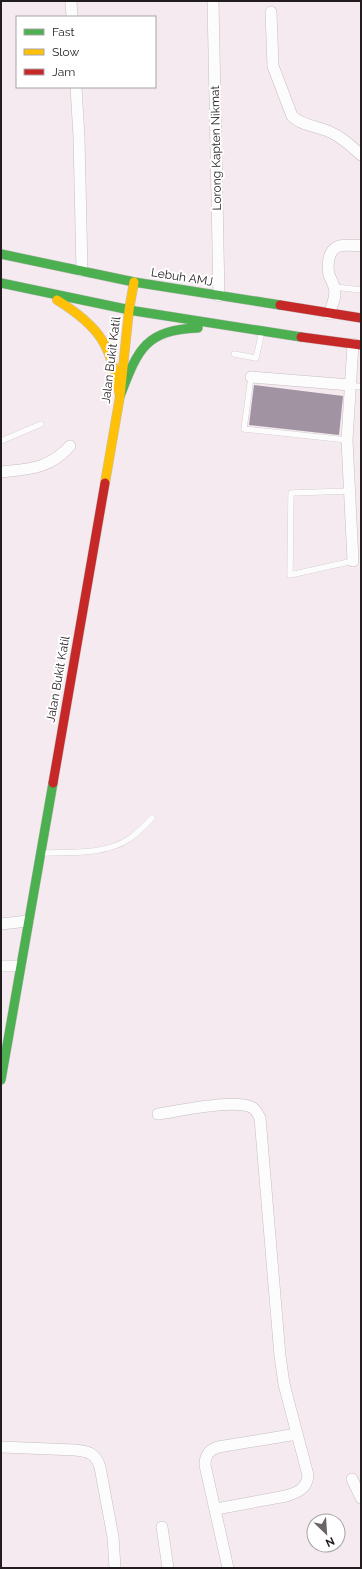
<svg xmlns="http://www.w3.org/2000/svg" width="362" height="1569" viewBox="0 0 362 1569" font-family="Raleway,sans-serif">
<rect width="100%" height="100%" fill="#f4eaef"/>
<path fill="#a193a2" d="M254 385 343 396 339 435 249 425Z"/>
<g fill="none" stroke-linecap="round" stroke-linejoin="round">
<g stroke="#c6bec2" stroke-width="6">
<path id="lane" d="M335 287 361 290
M234 354 256 358 261 336
M251 377 244 429 347 440
M350 385 361 387
M1 441 41 424
M349 491 291 493 290 575 353 561
M43 853C71 852 104 855 129 839 138 833 145 825 152 818"/>
</g>
<g stroke="#c6bec2" stroke-width="12">
<path id="street" d="M71 1 72 17
M213 1 219 296
M271 12 273 66 292 116C302 126 317 126 330 132 342 137 351 146 361 155
M76 87 79 137 82 271
M329 314C332 305 337 296 334 287 333 283 331 279 329 275 327 266 328 251 337 247 345 243 352 247 361 245
M251 377 350 385
M1 472C30 469 49 469 70 446
M353 561 347 440 353 344
M1 924 28 921
M1 966H20
M158 1114C179 1111 236 1098 253 1108 256 1110 258 1114 260 1118L280 1356 284 1384 291 1411 308 1475C307 1489 298 1492 286 1496L216 1509
M1 1447 75 1450C89 1451 96 1454 100 1467L113 1537 115 1568
M352 1479 361 1498
M162 1527 168 1568
M228 1568 205 1465C205 1455 209 1450 218 1447L297 1434"/>
</g>
<g stroke="#c6bec2" stroke-width="10">
<path id="fast" d="M1 254 134 282 280 305
M1 283 135 311 301 337
M120 396C138 350 144 330 198 328
M1 1080 53 783"/>
</g>
<g stroke="#c6bec2" stroke-width="10">
<path id="slow" d="M57 300C102 328 110 345 120 396
M105 483 120 396 129 310 134 282"/>
</g>
<g stroke="#c6bec2" stroke-width="10">
<path id="jam" d="M280 305 361 318
M301 337 361 345
M53 783 105 483"/>
</g>
<use href="#lane" stroke="#fdfcfd" stroke-width="5.5"/>
<use href="#street" stroke="#fdfcfd" stroke-width="11"/>
<use href="#fast" stroke="#4caf50" stroke-width="9"/>
<use href="#slow" stroke="#ffc107" stroke-width="9"/>
<use href="#jam" stroke="#c62828" stroke-width="9"/>
</g>
<g text-anchor="middle" dominant-baseline="central" stroke-width="4" stroke-linejoin="round" paint-order="stroke">
<g font-size="12" fill="#221c1f" stroke="#fff">
<text transform="translate(216 148) rotate(-91)">Lorong Kapten Nikmat</text>
<text transform="translate(182 277) rotate(9)">Lebuh AMJ</text>
<text transform="translate(111 360) rotate(-83)">Jalan Bukit Katil</text>
<text transform="translate(58 679) rotate(-80)">Jalan Bukit Katil</text>
</g>
</g>
<rect width="362" height="1569" fill="none" stroke="#221c1f" stroke-width="4"/>
<rect x="16" y="16" width="140" height="72" fill="#ffffff" stroke="#a7a4a5"/>
<rect x="24" y="29" width="20" height="6" fill="#4caf50" stroke="#a7a4a5"/>
<text x="52" y="36" font-size="12" fill="#221c1f">Fast</text>
<rect x="24" y="49" width="20" height="6" fill="#ffc107" stroke="#a7a4a5"/>
<text x="52" y="56" font-size="12" fill="#221c1f">Slow</text>
<rect x="24" y="69" width="20" height="6" fill="#c62828" stroke="#a7a4a5"/>
<text x="52" y="76" font-size="12" fill="#221c1f">Jam</text>
<g transform="translate(326 1533) rotate(155)"><circle r="19" fill="#ffffff" stroke="#a7a4a5"/>
<path d="M0-3L7 15L0 10L-7 15Z" fill="#6c6468"/>
<text y="-6" font-size="11" font-weight="bold" text-anchor="middle" fill="#221c1f">N</text>
</g>
</svg>
